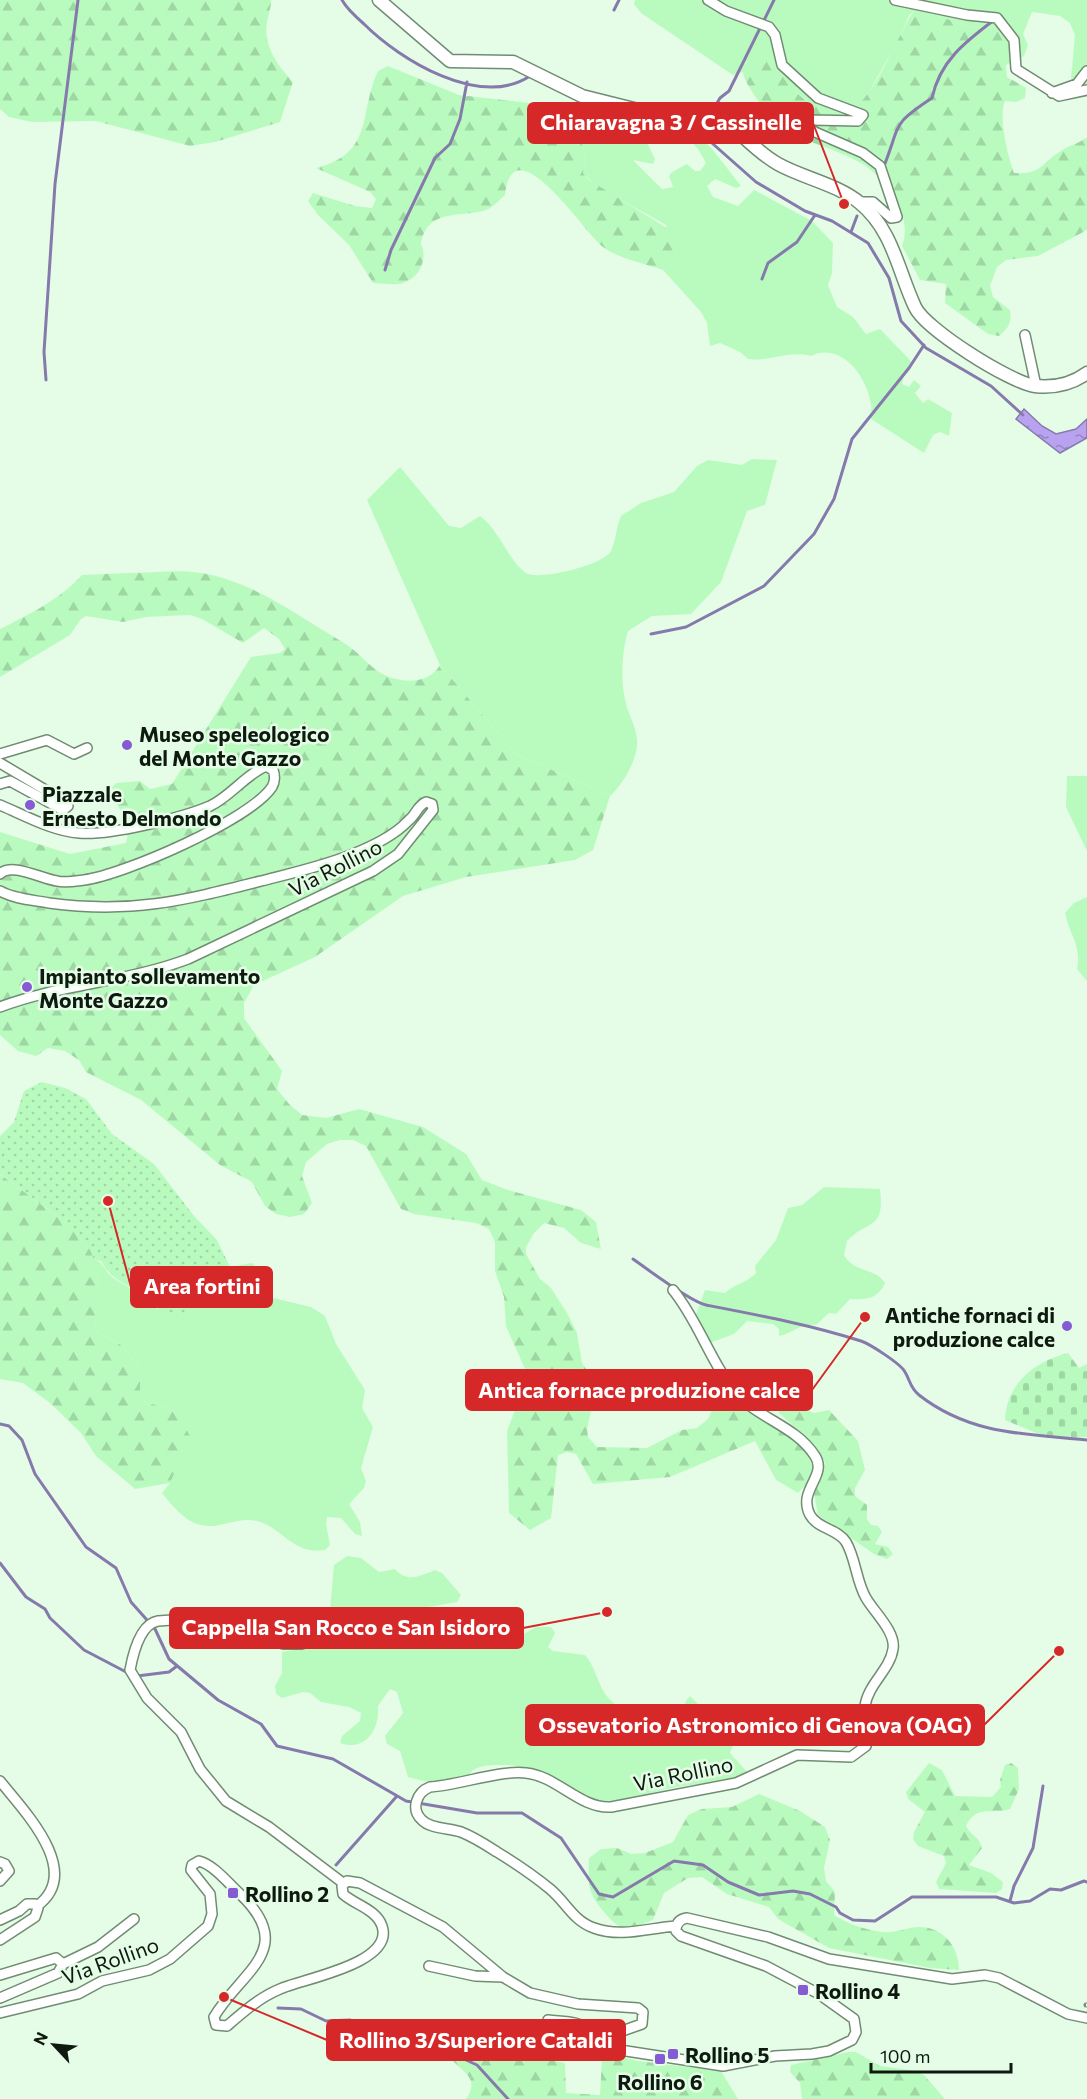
<svg xmlns="http://www.w3.org/2000/svg" width="1087" height="2099" viewBox="0 0 1087 2099" font-family="Commissioner,sans-serif">
<defs>
<pattern id="forest-firs" width="22" height="20" patternUnits="userSpaceOnUse" patternTransform="scale(1.5)"><rect width="22" height="20" fill="#b9fbbf"/><path d="M5 1l3.5 6h-7zM16 11l3.5 6h-7z" fill="#9ed7a3"/></pattern>
<pattern id="cemetery-stones" width="16" height="16" patternUnits="userSpaceOnUse" patternTransform="scale(1.5)"><rect width="16" height="16" fill="#b9fbbf"/><path d="M2 7V4a2 2 0 0 1 4 0v3zM10 15v-3a2 2 0 0 1 4 0v3z" fill="#9ed7a3"/></pattern>
<pattern id="park-dots" width="8" height="8" patternUnits="userSpaceOnUse" patternTransform="scale(1.5)"><rect width="8" height="8" fill="#b9fbbf"/><path d="M2 2h.1M6 6h.1" fill="none" stroke="#9ed7a3" stroke-width="1.8" stroke-linecap="round"/></pattern>
<pattern id="water-ripples" width="26" height="14" patternUnits="userSpaceOnUse" patternTransform="scale(1.5)"><rect width="26" height="14" fill="#b9a3f0"/><path d="M2 4q2-2 4 0t4 0M15 11q2-2 4 0t4 0" fill="none" stroke="#9584c1"/></pattern>
</defs>
<rect width="100%" height="100%" fill="#e5fde7"/>
<path fill="#b9fbbf" d="M635 0H1087V84L1077 89 1071 78 1075 35 1070 23 1060 16 1032 12 1023 34 1028 45 1024 56 1004 66V45L993 28 971 27 917 9 909 15 901 35 863 103 848 113 818 109 792 89 766 56 746 62 743 72 733 75 641 13 634 4Z
M586 103 623 112 639 126 655 159 653 164 633 160 662 189 673 187 669 176 672 172 687 164 695 171H700L706 163 698 149 675 124 680 121 685 122 713 150 741 186 736 188 715 179 707 186 713 197 738 206 754 190 812 221 833 243 832 273 828 285 837 307 853 317 866 334 880 329 908 358 912 363 905 372 902 384 909 387 914 380 921 386 915 393 923 403 928 399 952 413 949 436 940 432 933 435 924 453 871 419C876 388 845 339 811 356 790 350 770 362 748 359L740 352 720 343 710 346 707 323 701 312 663 270 671 265 666 225 595 185 583 173 586 156 581 140 590 131 589 121 579 109Z
M752 459 777 460 765 505 747 511 721 582 691 614 652 616 628 631C622 651 620 682 626 704 629 715 636 727 637 739 639 758 623 784 610 796L516 754 440 665 367 500 400 467 449 526 461 528 480 516C500 531 508 560 526 573 538 581 604 565 611 551 616 541 616 527 621 516L641 503 674 492 697 466 708 460 742 465Z
M1067 776H1087V851L1066 807Z
M1087 897V981L1077 969C1082 946 1069 934 1065 913L1074 903Z
M824 1187 880 1189C885 1231 868 1219 847 1241L844 1255C855 1274 875 1267 885 1283 878 1299 866 1300 850 1299L836 1314 829 1313 816 1325C801 1323 793 1333 779 1336V1329L773 1324 747 1321 734 1334 707 1344 694 1320 705 1290 725 1293C734 1284 747 1283 756 1273L755 1266 776 1240 788 1208 802 1205Z
M94 1260C104 1262 104 1270 111 1276 126 1289 146 1291 157 1309 165 1311 177 1316 185 1314 198 1312 226 1279 230 1267L252 1263 255 1266 250 1278 251 1285 261 1295 311 1307 325 1316 336 1344 365 1390 362 1408 373 1427 361 1468 366 1481 364 1488 349 1504 360 1522 362 1536 355 1534 341 1518 327 1517 326 1524 330 1545 325 1550C294 1555 284 1530 260 1522 239 1515 221 1530 201 1525 185 1522 172 1505 162 1493L170 1483 177 1412 140 1400V1368L121 1345 94 1330 98 1279Z
M347 1556 361 1558 379 1572 395 1569C408 1584 421 1575 435 1570L442 1573 461 1595 457 1602 429 1607 425 1614 429 1620 467 1623 482 1618 504 1620 509 1634 515 1639 536 1627H551L555 1633 548 1647 553 1651 585 1655C594 1665 597 1680 604 1692 607 1698 613 1701 616 1706 619 1711 619 1719 626 1721 641 1726 649 1704 664 1718L662 1733 667 1746 674 1745C682 1731 678 1708 690 1696L700 1706 710 1725 735 1740 730 1753 748 1773C720 1786 700 1782 672 1788 642 1794 613 1808 583 1796 556 1785 537 1767 507 1765 496 1765 481 1764 472 1771 469 1774 466 1780 463 1781 449 1788 422 1781 408 1777L400 1751 387 1744 385 1736 403 1713 397 1692 390 1689 378 1706C380 1729 366 1752 340 1743L342 1736 360 1721 361 1713 349 1707 321 1702 310 1693 303 1692 282 1698 276 1694 275 1686 282 1673V1652L304 1648 330 1634H337V1624L330 1609 334 1565Z"/>
<path fill="url(#forest-firs)" d="M0 0H271C271 9 268 15 267 23 263 46 278 66 293 82L280 122 215 142 190 146 96 121 32 122 9 117 0 109Z
M917 9 971 27 993 28 1001 35 1004 45 1007 77 1026 88 1025 98 1016 102 1005 101C998 116 1008 157 1014 173 1043 175 1040 163 1061 151 1069 145 1079 144 1087 137V230L1038 256 1006 260 997 267 990 286 993 297 1010 310C1012 322 1009 328 999 336L988 334 945 303 946 284 920 280 902 246C914 215 886 177 859 162 836 149 810 143 787 132 777 128 744 84 743 73 742 65 749 60 755 55H766C793 89 801 109 848 113 874 96 885 62 900 36 907 25 907 17 917 9Z
M388 66 459 95 547 105 559 127 581 140 586 156 583 173 589 180 672 231 676 247 671 265 663 270C644 263 619 259 603 247 584 233 513 122 505 195 499 200 494 207 486 210 463 218 427 207 421 244 428 258 420 278 403 283 394 286 382 283 373 283L349 245 318 215 308 201 313 193 355 206 372 208 376 199 370 192 316 168C375 153 358 114 378 71Z
M128 573C152 573 179 569 201 573 253 581 300 617 344 643 361 653 372 672 392 678 410 683 430 682 440 665L516 754 610 796 593 850 575 860 466 877 403 896 315 957 254 985 244 1003V1018L282 1071 277 1089 289 1104 302 1115 326 1118 359 1109 423 1127 466 1154 482 1180 508 1190 581 1210 596 1222 601 1249 581 1243 564 1228 544 1223 534 1233 526 1247V1254L540 1279 551 1288 567 1313 577 1333 582 1363 595 1381 596 1388 587 1429 588 1437 597 1447 647 1448 682 1430 697 1428 708 1419 712 1410 730 1398C751 1410 814 1443 812 1470 812 1480 804 1487 798 1493L776 1480 755 1441 670 1477 593 1484 576 1454 567 1452 558 1455 551 1518 530 1530 509 1513 507 1431 528 1376 506 1326 504 1297 495 1271V1242L489 1229 476 1223 414 1214 401 1209 366 1146 353 1140H340L327 1144 306 1162 302 1176 312 1203 304 1214 290 1217 276 1214 265 1206 252 1182 220 1165 141 1100 86 1072 79 1060 65 1051 48 1048 36 1056 18 1051 0 1035V832L70 854 126 843 129 827 116 802 103 794 117 783 140 781 150 789 172 784 251 657 280 653 285 649 279 639 264 628 243 643 202 619 190 615 146 617 123 622 86 616 81 619 70 635 0 677V629C30 614 59 600 82 575Z
M0 1174C18 1188 86 1234 93 1251 102 1275 96 1305 94 1330L121 1345 140 1368V1400L177 1412 190 1436 170 1483 135 1489 96 1456 81 1433 50 1403 23 1383 0 1379Z
M777 1397 814 1413 829 1410 858 1441 865 1470 855 1488V1496L867 1505V1519L871 1525 878 1526 882 1532 875 1544 888 1547 893 1554 887 1559 874 1554 818 1515 814 1494 825 1463C815 1439 796 1430 779 1413Z
M929 1763 942 1770 955 1796 992 1797 1001 1787 1000 1780 1005 1765 1011 1763 1018 1768 1019 1789 1010 1809C992 1815 976 1804 966 1826 970 1835 980 1837 982 1848L969 1865 991 1873 1003 1882 1002 1889 996 1893 939 1889 936 1882 946 1863 944 1856 918 1846 913 1839 914 1832 925 1812 908 1799 906 1792Z
M759 1794 800 1811 825 1827 830 1840 824 1868 826 1881 835 1892 834 1915C848 1924 866 1930 882 1932 893 1933 901 1930 910 1928 938 1922 959 1943 959 1970L930 1968 829 1948 778 1919 769 1907 727 1894 702 1877 688 1878 664 1893 653 1920 627 1930C615 1925 612 1921 604 1912 587 1892 588 1884 589 1858L601 1849 617 1848 631 1854 645 1853 673 1842 688 1815 702 1809 732 1807Z
M472 2046 565 2063 566 2093 600 2095 602 2059 608 2054 638 2061 721 2071 738 2099H466C480 2079 464 2073 452 2060L451 2053 457 2048Z
M848 2052H856L880 2066 910 2070 924 2075 945 2099H802L800 2083 790 2072 791 2065Z"/>
<path fill="url(#cemetery-stones)" d="M1068 1353 1079 1368 1087 1364V1437L1048 1438 1005 1420C1006 1384 1035 1361 1068 1353Z"/>
<path fill="url(#park-dots)" d="M42 1082 65 1088 86 1099 112 1134 154 1164 194 1216 217 1240 230 1267C224 1282 207 1291 202 1305 194 1311 183 1317 172 1316 157 1315 156 1300 144 1294 126 1285 111 1279 101 1261L94 1260C90 1234 23 1192 0 1174V1136L14 1122 24 1091Z"/>
<path fill="url(#water-ripples)" stroke="#867aac" stroke-width="1.5" d="M1024 409 1042 426 1056 434 1076 429 1087 419V438L1060 453 1016 419Z"/>
<g fill="none" stroke-linecap="round" stroke-linejoin="round">
<path stroke="#867aac" stroke-width="3" d="M342 0C347 9 356 17 364 24 400 60 480 109 530 76
M614 10 619 0
M713 110 720 98 729 91 774 0
M696 118 704 136 756 182 805 211 832 221 868 243 889 278 901 321 926 348 991 386 1023 415
M701 129 709 116
M884 166C901 123 891 125 932 98 940 61 965 42 994 20
M851 232 857 216
M385 270 391 250 435 158 450 144 460 119 467 82
M762 279 768 263 797 242 815 215
M46 380 44 352 55 184 78 0
M651 634 686 627 764 586 814 534 834 499 852 439 909 368 924 345
M633 1259C647 1269 691 1302 706 1305 758 1315 811 1325 861 1341 870 1344 901 1364 905 1372 910 1380 910 1388 919 1395 970 1435 1026 1434 1087 1440
M0 1424 9 1426 22 1440 35 1474 86 1547 116 1568 131 1602 155 1629 169 1659 218 1700 261 1724 277 1746 333 1759 406 1801 477 1813H522L561 1838 599 1894 613 1897 674 1861 703 1865 728 1882 759 1895 793 1891 810 1894 836 1907 840 1913 853 1920 875 1921 912 1897H996L1014 1903 1030 1901 1050 1889 1061 1890 1084 1881 1087 1882
M0 1563 26 1597 45 1609 50 1618 84 1650 128 1673
M137 1676 169 1672 177 1666
M336 1865 397 1796
M1010 1901 1014 1886 1033 1848 1043 1786
M278 2008 301 2009 326 2021 350 2020 387 2035 405 2032 477 2065 508 2099"/>
<g stroke="#718c73" stroke-width="12">
<path id="street" d="M708 0 726 11 769 27 775 35 782 65 818 98 863 115 858 121 813 120 793 114 792 117 815 132 863 153 880 166 897 217 891 218 873 202H859
M895 0 967 15 997 18 1014 40 1016 69 1059 96 1087 90
M1052 93 1077 84 1087 71
M1025 335 1036 386
M0 754 47 740 74 754 87 748
M0 763 64 801 68 806 63 810 10 781 0 784
M0 805C24 815 52 831 79 833 108 836 182 818 210 806 231 796 245 775 266 766L273 770C275 775 275 782 272 787 250 820 123 875 84 880 76 881 65 883 57 881 42 879 11 862 0 874
M0 891C14 899 33 900 49 903 131 914 182 901 261 881 292 873 324 866 353 854 372 846 394 836 408 821 416 815 417 806 426 802L432 804 433 810 398 854 373 871 188 959C127 982 61 984 0 1007
M673 1290C699 1322 710 1362 737 1394 759 1419 796 1426 815 1456 828 1476 797 1490 810 1515 818 1529 838 1529 846 1542 856 1559 856 1581 866 1598 874 1612 896 1632 893 1649 890 1670 868 1684 865 1706 864 1719 870 1733 866 1746L851 1757 797 1755 736 1783 611 1807C580 1809 557 1776 526 1773 498 1770 460 1785 430 1787 417 1792 410 1809 422 1820 430 1829 450 1828 461 1832 474 1837 486 1845 497 1852 515 1863 533 1875 550 1889 566 1902 573 1921 594 1928 621 1938 648 1928 676 1926
M302 1644H283L256 1629 214 1617 158 1621C140 1624 133 1654 130 1670L147 1698 181 1732 200 1769 226 1801 269 1827 343 1883
M0 1781C24 1811 84 1872 37 1906
M0 1862 5 1864 9 1871 0 1881
M0 1920 19 1911 27 1904H35L38 1908 35 1917 0 1940
M63 1964 98 1947 134 1919
M429 1966 475 1976 503 1977
M0 1975 56 1958 63 1964 58 1973 0 1998
M0 2013 78 1994 102 1981 149 1970 170 1959 208 1926 212 1914 210 1894 191 1870 192 1865 199 1861C214 1865 228 1883 239 1893 299 1949 241 1971 214 2017L216 2025 227 2026C242 2013 260 1997 280 1989 301 1979 395 1964 382 1926 376 1909 355 1905 343 1894L342 1886 347 1881 360 1883 443 1927 503 1977 530 1993 578 2004 638 2008 643 2012 642 2024 625 2030 589 2031 586 2038 594 2046 723 2066 775 2056 812 2054 829 2051 852 2040 856 2032 854 2019 819 1994 766 1966 681 1936 676 1931C676 1923 680 1919 687 1918L768 1937 829 1959 952 1979 985 1975 999 1978 1068 2014 1087 2018
M548 2020C560 2022 581 2020 589 2031"/>
</g>
<g stroke="#718c73" stroke-width="15">
<path id="secondary" d="M379 0 450 61 513 62 582 96 646 112 714 113C737 127 753 150 778 164 803 178 837 184 860 203 893 230 898 271 915 307 925 329 1011 383 1035 386 1054 388 1072 384 1087 373"/>
</g>
<use href="#street" stroke="#fff" stroke-width="9"/>
<use href="#secondary" stroke="#fff" stroke-width="12"/>
<g stroke="#7a8c7c" stroke-width="5">
<path id="rail" d="M1086 2005H1087"/>
</g>
<use href="#rail" stroke="#e5fde7" stroke-width="3" stroke-dasharray="9" stroke-linecap="butt"/>
</g>
<g fill="#855ad3" stroke="#e5fde7" stroke-width="2">
<circle cx="127" cy="745" r="6"/>
<circle cx="30" cy="805" r="6"/>
<circle cx="27" cy="987" r="6"/>
<circle cx="1067" cy="1326" r="6"/>
<rect x="227" y="1887" width="12" height="12" rx="3"/>
<rect x="797" y="1984" width="12" height="12" rx="3"/>
<rect x="667" y="2048" width="12" height="12" rx="3"/>
<rect x="654" y="2053" width="12" height="12" rx="3"/>
</g>
<g text-anchor="middle" dominant-baseline="central" stroke-width="5" stroke-linejoin="round" paint-order="stroke">
<g font-size="21" font-weight="bold" fill="#0e190f" stroke="#e5fde7" text-anchor="start">
<text x="139" y="733">Museo speleologico<tspan x="139" dy="24">del Monte Gazzo</tspan></text>
<text x="42" y="793">Piazzale<tspan x="42" dy="24">Ernesto Delmondo</tspan></text>
<text x="39" y="975">Impianto sollevamento<tspan x="39" dy="24">Monte Gazzo</tspan></text>
<text x="1055" y="1314" text-anchor="end">Antiche fornaci di<tspan x="1055" dy="24">produzione calce</tspan></text>
<text x="245" y="1893">Rollino 2</text>
<text x="815" y="1990">Rollino 4</text>
<text x="685" y="2054">Rollino 5</text>
<text x="660" y="2081" text-anchor="middle">Rollino 6</text>
</g>
<g font-size="21" fill="#0e190f" stroke="#e5fde7">
<text transform="translate(335 867) rotate(-27)">Via Rollino</text>
<text transform="translate(683 1773) rotate(-12)">Via Rollino</text>
<text transform="translate(110 1960) rotate(-20)">Via Rollino</text>
</g>
</g>
<path fill="none" stroke="#d62828" stroke-width="2" d="M844 204L813 123M108 1201L131 1287M865 1317L812 1390M607 1612L523 1628M1059 1651L984 1725M224 1997L327 2040"/>
<g fill="#d62828" stroke="#e5fde7" stroke-width="2">
<circle cx="844" cy="204" r="6"/>
<circle cx="108" cy="1201" r="6"/>
<circle cx="865" cy="1317" r="6"/>
<circle cx="607" cy="1612" r="6"/>
<circle cx="1059" cy="1651" r="6"/>
<circle cx="224" cy="1997" r="6"/>
</g>
<g fill="#d62828" stroke="#d62828" stroke-width="2">
<rect x="528" y="103" width="285" height="40" rx="6"/>
<rect x="131" y="1267" width="141" height="40" rx="6"/>
<rect x="466" y="1370" width="346" height="40" rx="6"/>
<rect x="170" y="1608" width="353" height="40" rx="6"/>
<rect x="526" y="1705" width="458" height="40" rx="6"/>
<rect x="327" y="2020" width="298" height="40" rx="6"/>
</g>
<g font-size="22" text-anchor="middle" font-weight="bold" fill="#fff">
<text x="671" y="130">Chiaravagna 3 / Cassinelle</text>
<text x="202" y="1294">Area fortini</text>
<text x="639" y="1398">Antica fornace produzione calce</text>
<text x="346" y="1635">Cappella San Rocco e San Isidoro</text>
<text x="755" y="1733">Ossevatorio Astronomico di Genova (OAG)</text>
<text x="476" y="2048">Rollino 3/Superiore Cataldi</text>
</g>
<g transform="translate(54 2045) rotate(296)" stroke="#e5fde7" stroke-width="4.5" paint-order="stroke">
<path d="M0-4.5L10 22L0 15L-10 22Z" fill="#0e190f"/>
<text y="-9" font-size="16" font-weight="bold" text-anchor="middle" fill="#0e190f">N</text>
</g>
<path d="M871 2063v9h140v-9" fill="none" stroke="#0e190f" stroke-width="3"/>
<text x="880" y="2063" font-size="18" fill="#0e190f" stroke="#e5fde7" stroke-width="4.5" paint-order="stroke">100 m</text>
</svg>
